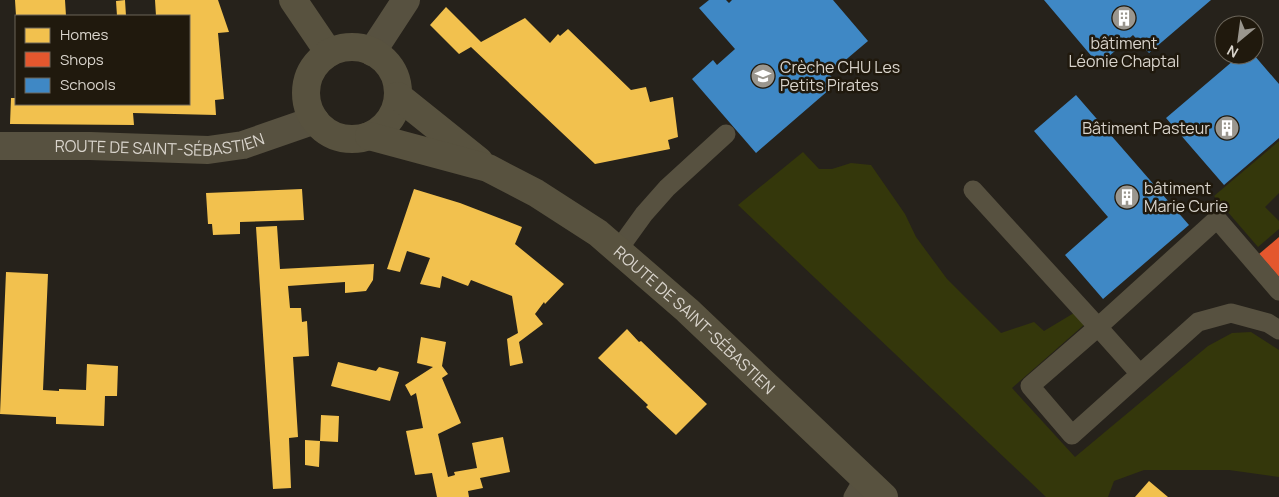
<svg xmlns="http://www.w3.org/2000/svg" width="1279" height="497" viewBox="0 0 1279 497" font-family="Manrope,sans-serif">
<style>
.green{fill:#34370b}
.homes{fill:#f2c14e}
.shops{fill:#e4572e}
.schools{fill:#3f88c5}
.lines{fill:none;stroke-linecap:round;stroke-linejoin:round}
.lane{stroke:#575140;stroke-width:19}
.street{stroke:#575140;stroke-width:28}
.secondary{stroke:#58523f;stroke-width:28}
.labels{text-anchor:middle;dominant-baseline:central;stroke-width:5;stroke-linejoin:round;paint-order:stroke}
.poi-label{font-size:16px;fill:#d9d4cc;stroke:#20190d;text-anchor:start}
.street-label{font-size:16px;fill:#d9d4cc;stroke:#20190d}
</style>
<rect width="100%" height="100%" fill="#26221b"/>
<path class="green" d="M1279,141V193L1265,207L1279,221V229L1258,247L1214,196Z
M803,152L819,169H832L851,163L871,165L905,214L916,237L947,279L1001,333L1034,322L1044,331L1074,313L1085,324L1012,388L1075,457L1208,346L1232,333L1251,332L1279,350V477L1229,470H1144L1114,481L1108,497H1046L738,205Z"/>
<path class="homes" d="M15,0H65L66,16H16Z
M125,0L126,16H117L116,1Z
M155,0H218L229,32L218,33L224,99L215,100L216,115L133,113L134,125L10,124L11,98H16V104H189V16H156Z
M446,7L481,42L525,18L550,43L558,34L560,36L568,29L631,90L646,87L650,102L673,97L678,137L668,140L670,149L595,164L471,47L459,54L430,25Z
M302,189L304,220L240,222V234L213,235L212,224H208L206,193Z
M414,189L460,203L522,227L515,244L564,284L545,304L544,302L535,314L543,324L519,342L523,363L510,366L507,339L518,333L512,296L471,280L468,286L442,276L440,288L420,284L430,258L407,251L400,272L387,269Z
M277,226L280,269L374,264L373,280L366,291L345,293V282L288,286L290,308H301L302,322L307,321L309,356L293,357L298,437L289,438L291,488L273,489L256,227Z
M6,272L48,274L43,390L59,391V389L86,390L87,364L118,366L117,396H105L104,426L56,424V417L0,414Z
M627,329L639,342L641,341L707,404L676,435L646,407L648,405L598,358Z
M421,337L446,342L442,366L448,374L442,378L461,423L438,434L448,477L455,475L454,472L477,468L472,443L503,437L510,472L480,478L483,488L468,491L469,497H437L432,473L415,475L406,431L423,428L416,393L411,396L405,385L433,367L417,363Z
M338,362L376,371L379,367L399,372L390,401L331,386Z
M321,415L339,416L338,442L320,441Z
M305,440L320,441L319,467L305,465Z
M1149,481L1168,497H1135Z"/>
<path class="shops" d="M1279,237V277L1259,254Z"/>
<path class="schools" d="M709,0H726L729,3L732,0H833L868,41L829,74L837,83L756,153L692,79L713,60L717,65L735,49L699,8Z
M1044,0H1211L1149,53L1133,35L1099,65Z
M1240,55H1254L1279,84V138L1224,185L1166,118Z
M1076,95L1189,225L1103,299L1065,255L1108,217L1034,131Z"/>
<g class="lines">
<path class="lane" d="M973,190L1098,327L1030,386L1072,435L1140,374
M618,250L644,214L667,188L726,134
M1279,291L1217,219L1098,327L1140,374L1198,322L1231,313L1268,323L1279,330
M853,497L864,478"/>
<g class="street">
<path d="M372,52L406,0"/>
<path id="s1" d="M0,146H90L208,150L243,145L315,120"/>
</g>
<g class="secondary">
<path d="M293,0L329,53"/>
<circle cx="352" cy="93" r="46"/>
<path d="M398,96L479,161"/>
<path id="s2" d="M369,136L488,168L536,193L598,233L687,310L884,497"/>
</g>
</g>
<defs>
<symbol id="building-disc" viewBox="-11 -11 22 22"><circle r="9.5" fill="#9a968e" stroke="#20190d"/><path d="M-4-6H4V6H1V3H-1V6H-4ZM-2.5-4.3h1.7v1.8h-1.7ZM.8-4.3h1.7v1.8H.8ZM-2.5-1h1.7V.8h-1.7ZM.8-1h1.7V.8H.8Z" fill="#fff"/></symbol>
<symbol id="school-disc" viewBox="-11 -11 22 22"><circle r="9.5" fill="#9a968e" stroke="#20190d"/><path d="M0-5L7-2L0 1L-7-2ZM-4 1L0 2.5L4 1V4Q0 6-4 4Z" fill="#fff"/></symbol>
</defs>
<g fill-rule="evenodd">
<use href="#building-disc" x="1110" y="4" width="28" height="28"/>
<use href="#school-disc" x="749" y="62" width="28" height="28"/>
<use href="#building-disc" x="1213" y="114" width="28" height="28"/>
<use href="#building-disc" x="1113" y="183" width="28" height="28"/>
</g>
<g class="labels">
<g class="poi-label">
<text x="1124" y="43" text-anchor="middle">bâtiment<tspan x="1124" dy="18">Léonie Chaptal</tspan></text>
<text x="780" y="67">Crèche CHU Les<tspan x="780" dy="18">Petits Pirates</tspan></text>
<text x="1210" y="128" text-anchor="end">Bâtiment Pasteur</text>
<text x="1144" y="188">bâtiment<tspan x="1144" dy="18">Marie Curie</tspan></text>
</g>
<g class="street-label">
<text stroke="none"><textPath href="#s1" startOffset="160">ROUTE DE SAINT-SÉBASTIEN</textPath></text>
<text stroke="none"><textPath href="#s2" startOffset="381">ROUTE DE SAINT-SÉBASTIEN</textPath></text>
</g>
</g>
<rect x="15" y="15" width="175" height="90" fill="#20190d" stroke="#6a6459"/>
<rect x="25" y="28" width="25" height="15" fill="#f2c14e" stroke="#6a6459"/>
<text x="60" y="40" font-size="15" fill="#d9d4cc">Homes</text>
<rect x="25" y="52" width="25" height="15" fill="#e4572e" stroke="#6a6459"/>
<text x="60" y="65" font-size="15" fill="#d9d4cc">Shops</text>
<rect x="25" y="78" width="25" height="15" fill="#3f88c5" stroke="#6a6459"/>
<text x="60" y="90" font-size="15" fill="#d9d4cc">Schools</text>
<g transform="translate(1239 40) rotate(209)"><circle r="24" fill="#20190d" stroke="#6a6459"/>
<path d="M0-4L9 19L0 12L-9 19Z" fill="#9a968e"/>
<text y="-8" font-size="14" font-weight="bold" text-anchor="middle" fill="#d9d4cc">N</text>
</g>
</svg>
